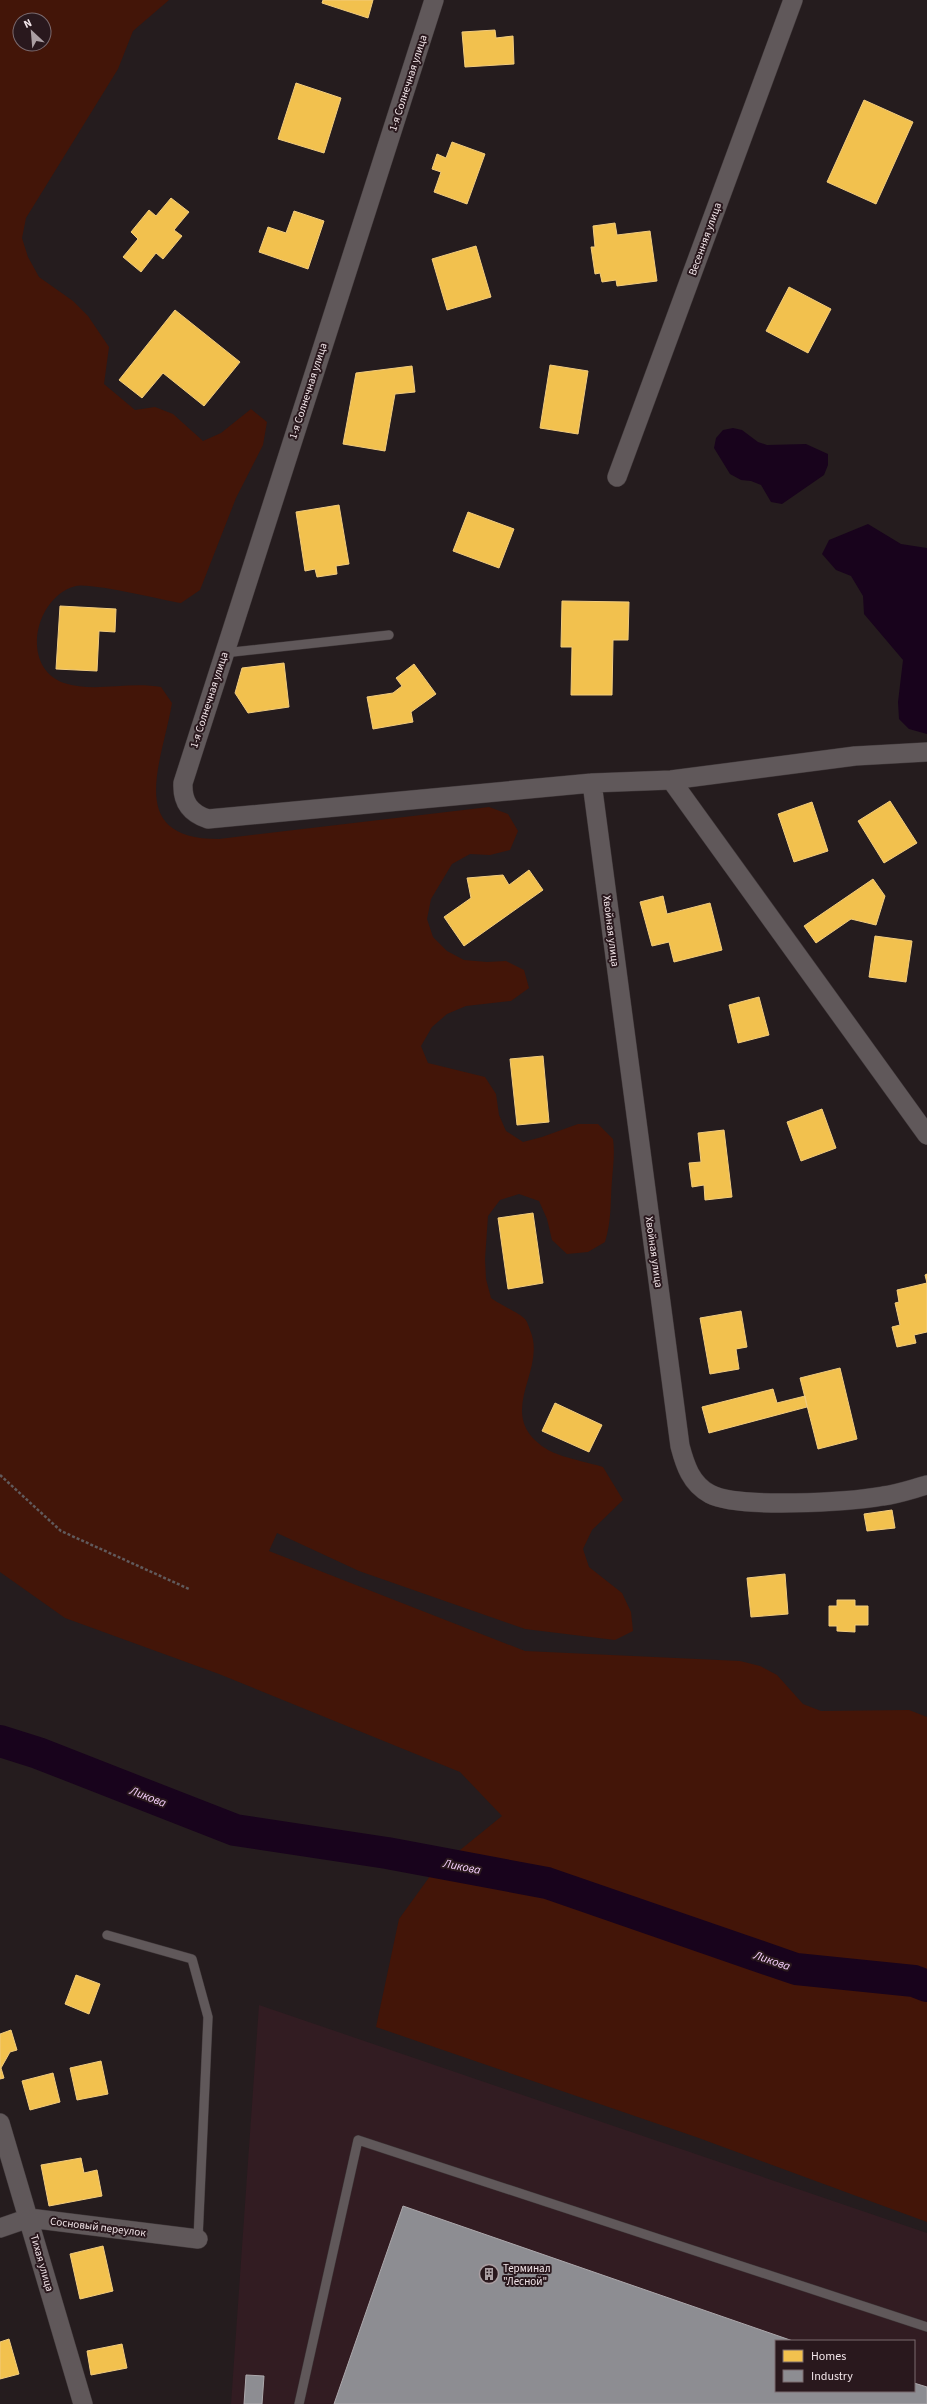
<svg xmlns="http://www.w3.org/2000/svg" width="927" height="2404" viewBox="0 0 927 2404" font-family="'Source Sans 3',sans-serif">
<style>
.built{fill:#321c22;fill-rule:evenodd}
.green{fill:#431508;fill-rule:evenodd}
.water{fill:#18031c}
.homes{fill:#f2c14e;stroke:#f2cc7d}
.industry{fill:#8d8d92;stroke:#aca8ac}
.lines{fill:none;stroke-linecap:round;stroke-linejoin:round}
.river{stroke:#18031c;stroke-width:32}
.lane-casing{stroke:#3f3739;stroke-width:10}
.street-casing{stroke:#3f3739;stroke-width:20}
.path{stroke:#615a5c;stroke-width:2.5;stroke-dasharray:3 2;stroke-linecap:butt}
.lane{stroke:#60585a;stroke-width:9}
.street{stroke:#60585a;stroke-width:19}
.labels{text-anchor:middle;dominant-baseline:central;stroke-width:4;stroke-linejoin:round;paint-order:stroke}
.street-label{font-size:11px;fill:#f3e6ea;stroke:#29181d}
.poi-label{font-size:11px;fill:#f3e6ea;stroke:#29181d;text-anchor:start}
.water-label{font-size:12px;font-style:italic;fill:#f6cffc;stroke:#29181d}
</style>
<rect width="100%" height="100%" fill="#251c1e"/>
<path class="built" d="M259,2005L927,2233V2404H231ZM776,2341H914V2391H776Z"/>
<path class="green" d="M0,0H169L133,31L118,69L26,218L22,238L28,257L39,277L73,301L88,316L109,347L104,384L135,410L155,407L173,414L203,441L221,433L251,409L267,422L263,445L236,498L200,590L181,603C163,600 89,582 76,586C35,596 19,667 64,683C95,693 128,681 161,687L172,703C162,763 124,839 219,839L489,807L508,814L518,831L510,850L490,855L470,854L452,864L431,899L427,919L433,937L447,951L464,960L487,962L506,961L524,970L529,988L511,1001L466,1006L447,1014L432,1027L421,1046L428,1063L485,1077L496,1094L499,1115L506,1131L523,1142L542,1137L578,1124H598L613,1139C615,1154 613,1166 612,1180C610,1203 612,1219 605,1242L588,1252L567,1254L552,1240L547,1219L539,1201L519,1194L500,1200L488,1216L485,1259L486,1279L491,1298C499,1304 519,1313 525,1319C527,1321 529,1327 530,1330C548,1371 493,1413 545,1448C558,1457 587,1462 603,1467L623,1500L592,1530L583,1549L589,1567L622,1593L631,1612L633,1631L615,1640L525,1629L359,1571L277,1533L269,1551L525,1651L740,1661L760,1666L777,1675L803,1704L821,1711L909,1710L927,1717V2222L696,2137L376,2027L399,1919L433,1872L502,1816L460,1772L219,1674L65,1618L0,1572ZM20,20H44V44H20Z"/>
<path class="water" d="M733,428L742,430L758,442L767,445L806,444L828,454V465L824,475L782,504L771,502L761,485L751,481L741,480L730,474L714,448L716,438L723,430Z
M868,524L901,544L927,548V734L909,729L899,719L898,702L903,660L864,614L863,596L851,576L836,570L822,554L829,540Z"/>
<path class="homes" d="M323,0H373L368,18L322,3Z
M495,30L496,38L513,36L514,64L465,67L462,32Z
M296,83L341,98L324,153L278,139Z
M864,100L913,122L876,204L827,182Z
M452,142L485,154L467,204L434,192L441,172L432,169L437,154L446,158Z
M171,198L189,212L174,230L182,236L163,259L156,253L141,272L123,257L138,239L131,232L149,210L156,216Z
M294,211L324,221L308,269L259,252L268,227L286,233Z
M615,223L617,235L650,231L657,281L617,286L616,280L602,282L600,273L595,274L591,247H595L593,226Z
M476,246L491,297L447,310L432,259Z
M789,287L831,309L808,353L766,331Z
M175,310L240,362L204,406L163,373L142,398L119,380Z
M550,365L588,371L578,434L540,428Z
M412,366L415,392L395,394L385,451L343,444L356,373Z
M339,505L349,564L336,566L337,574L317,577L315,569L305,571L296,512Z
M468,512L514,529L499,568L453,551Z
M562,601L629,602L628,640H613L612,695H571L572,647H561Z
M60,606L116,609L115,632L99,631L97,671L56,669Z
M284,663L289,707L248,713L235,693L242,668Z
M414,664L436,694L411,712L413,722L373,729L367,697L393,693L402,686L396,678Z
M890,801L917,843L884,863L858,821Z
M812,802L828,851L794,862L778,814Z
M529,870L543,890L464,946L444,917L471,898L467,878L503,875L509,885Z
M873,879L885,896L876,925L851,919L816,943L804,926Z
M663,896L667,914L710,903L722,950L674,962L669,942L652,946L640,902Z
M875,936L912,941L906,982L869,977Z
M759,997L769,1035L738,1043L729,1005Z
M543,1056L549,1122L517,1125L510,1059Z
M822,1109L836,1148L801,1161L787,1122Z
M724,1130L732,1197L705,1200L704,1185L692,1187L689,1163L701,1162L698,1133Z
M533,1213L543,1283L508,1289L498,1218Z
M927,1274V1332L914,1335L916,1343L897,1347L892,1327L900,1325L895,1303L899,1302L897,1290L927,1283L925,1275Z
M741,1311L747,1347L736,1349L739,1369L710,1374L700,1318Z
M840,1368L857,1439L818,1449L800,1378Z
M773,1389L777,1403L805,1396L807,1407L709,1433L702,1407Z
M555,1403L602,1425L589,1452L542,1431Z
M892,1510L895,1528L867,1531L864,1514Z
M785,1574L788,1614L751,1617L747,1578Z
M837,1600H855V1606H868V1625H855V1632L837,1631V1626H829V1606H837Z
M76,1975L100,1984L89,2014L65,2004Z
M11,2030L17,2050L10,2052L1,2068L4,2078L0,2079V2034Z
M101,2061L108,2094L77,2100L70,2068Z
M53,2073L60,2102L30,2110L22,2081Z
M81,2158L84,2173L97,2170L102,2196L49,2206L41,2165Z
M103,2246L113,2291L80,2299L70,2254Z
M9,2339L19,2374L0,2379V2342Z
M122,2344L127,2368L91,2375L87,2351Z"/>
<path class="industry" d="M403,2206L793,2341H776V2391H914V2383L927,2387V2404H334Z
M246,2375L264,2376L262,2404H244Z"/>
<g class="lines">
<path class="river" d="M0,1741L38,1753L235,1830L387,1853L547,1883L796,1969L914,1981L927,1986"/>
<defs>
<path id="lane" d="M224,653L389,635
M107,1935L192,1959L208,2017L198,2239
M299,2404L358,2140L927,2327"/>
<path id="street" d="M434,0L183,783C182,802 190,813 208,819L592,783L671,780L855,756L927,752
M617,477L793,0
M671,780L927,1135
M592,783L680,1446C685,1465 691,1484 710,1494C738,1509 849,1502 883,1496C898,1494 912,1489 927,1485
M0,2123L83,2404
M0,2228L29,2218L198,2239"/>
</defs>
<use href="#lane" class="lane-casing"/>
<use href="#street" class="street-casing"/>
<path class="path" d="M0,1475L61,1531L189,1589"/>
<use href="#lane" class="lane"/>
<use href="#street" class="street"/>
</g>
<defs>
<symbol id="building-ring" viewBox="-11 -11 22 22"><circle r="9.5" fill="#29181d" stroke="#ab9fa3" stroke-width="1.5"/><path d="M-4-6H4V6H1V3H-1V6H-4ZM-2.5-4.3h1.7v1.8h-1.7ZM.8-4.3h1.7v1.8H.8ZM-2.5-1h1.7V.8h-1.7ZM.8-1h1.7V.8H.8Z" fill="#ab9fa3"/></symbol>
</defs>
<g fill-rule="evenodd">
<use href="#building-ring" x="478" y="2263" width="22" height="22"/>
</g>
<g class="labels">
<g class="street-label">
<text transform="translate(408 83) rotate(-72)">1-я Солнечная улица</text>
<text transform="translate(705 239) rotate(-70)">Весенняя улица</text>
<text transform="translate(308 391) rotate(-72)">1-я Солнечная улица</text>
<text transform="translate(209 700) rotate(-72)">1-я Солнечная улица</text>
<text transform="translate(611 931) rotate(83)">Хвойная улица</text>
<text transform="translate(654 1252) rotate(82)">Хвойная улица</text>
<text transform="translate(98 2227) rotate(7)">Сосновый переулок</text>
<text transform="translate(42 2263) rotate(74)">Тихая улица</text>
</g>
<g class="poi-label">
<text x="503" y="2268">Терминал<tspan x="503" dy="13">"Лесной"</tspan></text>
</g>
<g class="water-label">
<text transform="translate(148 1797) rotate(21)">Ликова</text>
<text transform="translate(462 1867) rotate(11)">Ликова</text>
<text transform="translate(772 1961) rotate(19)">Ликова</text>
</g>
</g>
<rect x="775" y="2340" width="140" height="52" fill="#29181d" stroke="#7a6a6f"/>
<rect x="783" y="2350" width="20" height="12" fill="#f2c14e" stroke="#7a6a6f"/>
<text x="811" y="2360" font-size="12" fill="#f3e6ea">Homes</text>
<rect x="783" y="2370" width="20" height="12" fill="#8d8d92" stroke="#7a6a6f"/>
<text x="811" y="2380" font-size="12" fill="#f3e6ea">Industry</text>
<g transform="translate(32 32) rotate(334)"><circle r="19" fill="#29181d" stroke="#7a6a6f"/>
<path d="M0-3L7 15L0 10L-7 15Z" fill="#ab9fa3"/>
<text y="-6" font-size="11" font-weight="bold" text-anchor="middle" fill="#f3e6ea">N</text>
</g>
</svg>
